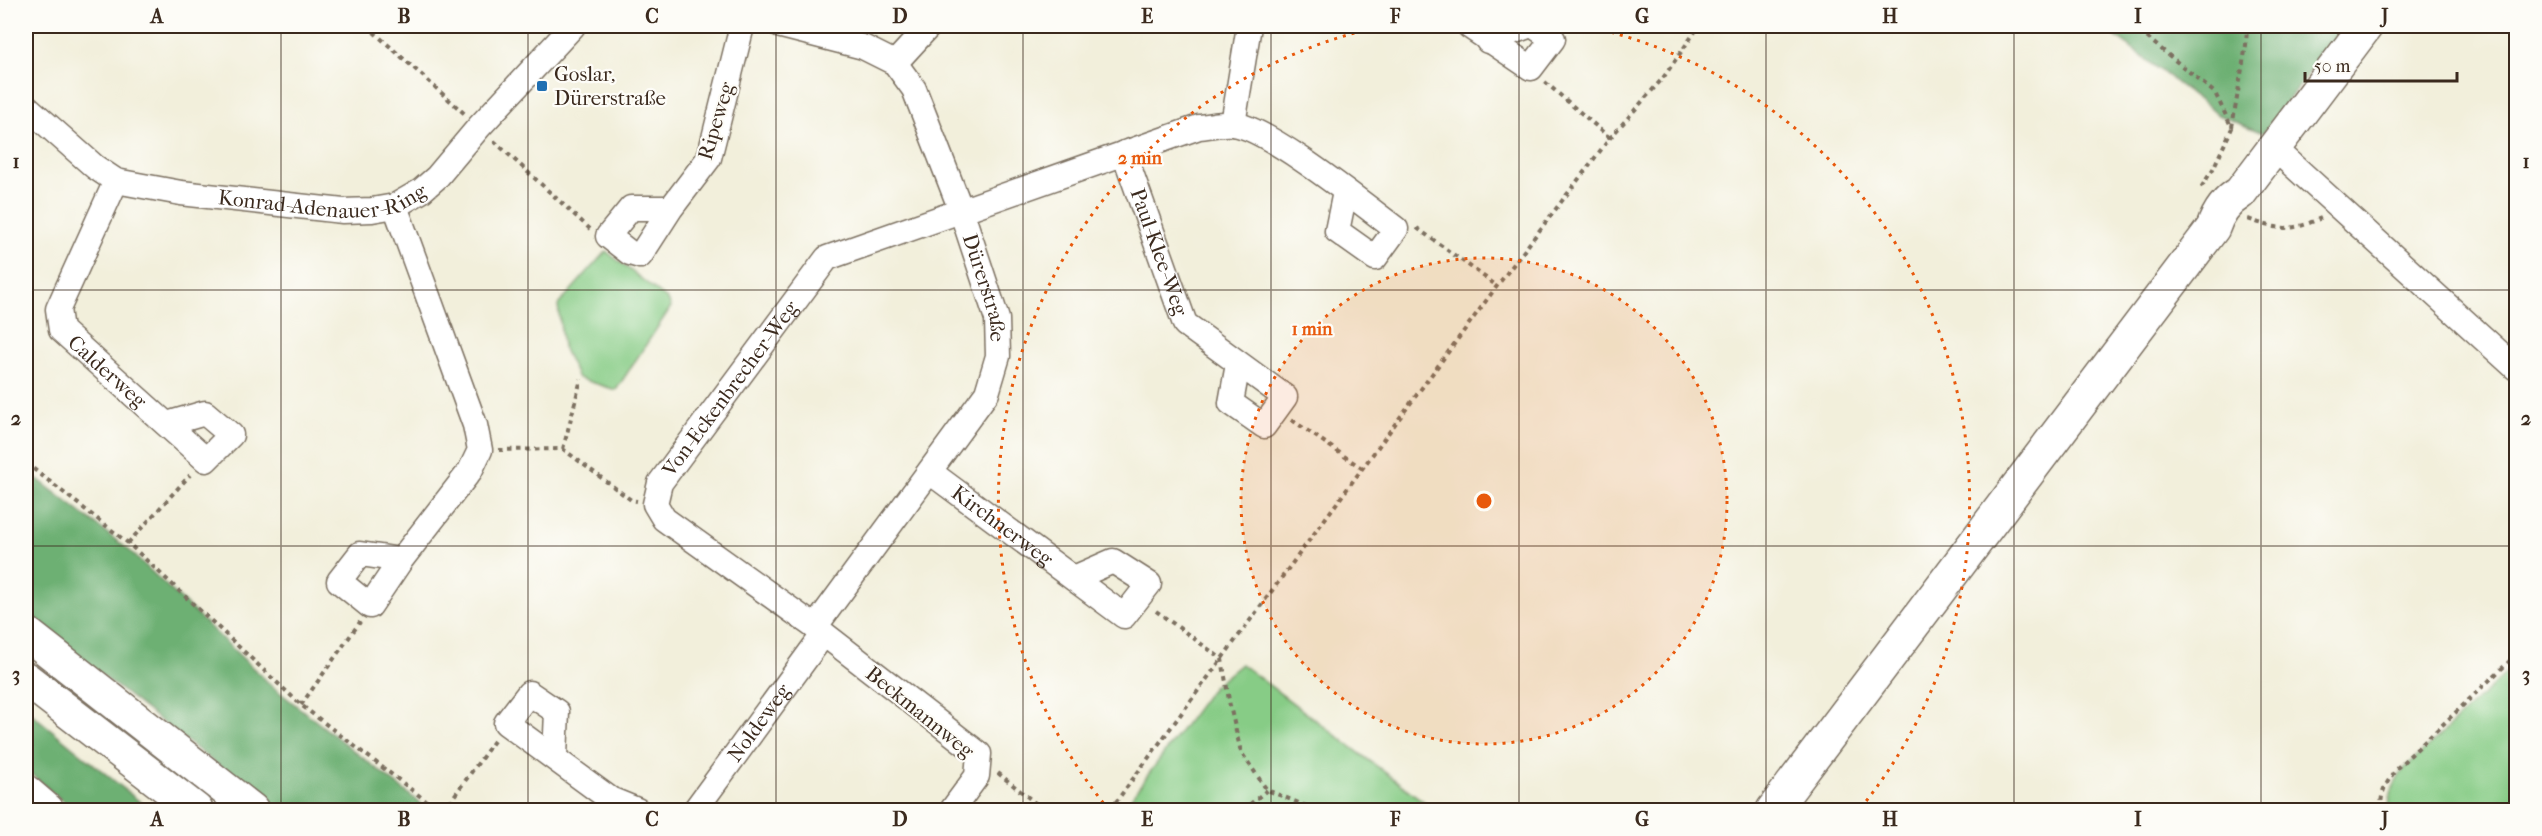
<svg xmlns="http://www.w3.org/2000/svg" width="2542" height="836" viewBox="0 0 2542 836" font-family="'IM FELL French Canon',serif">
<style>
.green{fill:#87cc86;stroke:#617b52;stroke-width:1.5}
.forest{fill:#6db073;stroke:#546d48;stroke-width:1.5}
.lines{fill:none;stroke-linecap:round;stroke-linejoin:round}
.street-casing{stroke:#7b6f60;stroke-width:27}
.secondary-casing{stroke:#7b6f60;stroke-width:36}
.highway-casing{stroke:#7b6f60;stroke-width:36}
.path{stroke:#7b6f60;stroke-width:4;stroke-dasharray:4.5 4.5;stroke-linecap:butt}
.street{stroke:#fff;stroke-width:24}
.secondary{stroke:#fff;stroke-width:33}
.highway{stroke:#fff;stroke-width:33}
.grid{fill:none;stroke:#3b2a1e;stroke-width:1.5;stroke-opacity:0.55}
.ring{fill:none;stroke:#e8590c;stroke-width:3;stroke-dasharray:3 6}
.poi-dot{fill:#1f6fb2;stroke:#fdfcf7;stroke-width:2}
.labels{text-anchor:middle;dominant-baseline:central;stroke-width:4.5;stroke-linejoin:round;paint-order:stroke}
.poi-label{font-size:21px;fill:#3b2a1e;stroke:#fdfcf7;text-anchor:start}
.street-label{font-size:21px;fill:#3b2a1e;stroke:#fdfcf7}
.centre{fill:#e8590c;stroke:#fdfcf7;stroke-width:3}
.ring-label{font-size:18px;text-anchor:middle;font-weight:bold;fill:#e8590c;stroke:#fdfcf7;stroke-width:4.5;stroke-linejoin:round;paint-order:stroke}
.neatline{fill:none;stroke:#3b2a1e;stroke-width:2}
.grid-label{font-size:20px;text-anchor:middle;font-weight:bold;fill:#3b2a1e}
</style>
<rect width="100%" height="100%" fill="#fdfcf7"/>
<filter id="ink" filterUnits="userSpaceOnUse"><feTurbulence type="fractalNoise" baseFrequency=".0167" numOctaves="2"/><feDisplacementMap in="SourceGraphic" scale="12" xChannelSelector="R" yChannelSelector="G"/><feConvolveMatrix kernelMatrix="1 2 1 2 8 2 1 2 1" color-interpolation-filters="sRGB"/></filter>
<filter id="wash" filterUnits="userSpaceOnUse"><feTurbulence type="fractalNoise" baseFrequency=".008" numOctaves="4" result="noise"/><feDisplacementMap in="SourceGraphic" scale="24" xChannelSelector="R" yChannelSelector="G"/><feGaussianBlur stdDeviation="1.35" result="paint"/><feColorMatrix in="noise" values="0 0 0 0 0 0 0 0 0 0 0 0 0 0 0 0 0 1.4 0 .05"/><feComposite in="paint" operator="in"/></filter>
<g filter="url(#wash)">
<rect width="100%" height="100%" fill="#f2efdb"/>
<path class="green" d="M606,251L668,300L671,307L616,390L578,378L563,347L558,305Z
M1241,664L1435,810H1122L1213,687Z
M2516,664V810H2390C2387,795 2395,783 2403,770Z"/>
<path class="forest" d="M2102,26H2345L2263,133L2219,115Z
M26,470L130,551L273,687L429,810H275L26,616Z
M26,709L150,810H73L26,770Z"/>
</g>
<g filter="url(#ink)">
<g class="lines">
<defs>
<g id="street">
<path id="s1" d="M781,26L863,47L895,63L914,89L961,210L997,319L998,356L987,393L815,627"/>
<path d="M1469,26L1531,68L1553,39L1534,26"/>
<path d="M1488,41L1528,26"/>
<path d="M895,63L929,26"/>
<path id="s2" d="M26,106L95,167L116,181L181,193L343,211L372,210L395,206L421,191L437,177L479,127L573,26"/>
<path d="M1233,124L1249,26"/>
<path d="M2274,148L2516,368"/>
<path id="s3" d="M1124,153L1185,324L1285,397L1264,426L1231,403L1238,364"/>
<path id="s4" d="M116,181L58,309L61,330L206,460L231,435L205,413L167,424"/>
<path d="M395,206L475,425L480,450L470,471L401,560L370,606L339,581L360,554L401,560"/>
<path d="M671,208H631L608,236L630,253L640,256L671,208L709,158L742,26"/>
<path id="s5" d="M930,472L1124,616L1149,584L1113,561L1074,578"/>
<path d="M555,756L557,712L529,693L506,723L610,799L637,810"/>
<path id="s6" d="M695,810L823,635"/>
<path id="s7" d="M952,810L977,776L979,754L815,627L664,519L655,504L660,483L827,258L1199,127C1210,126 1221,123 1232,124C1266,126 1364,205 1396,229L1375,258L1337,231L1345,192"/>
</g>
<path id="secondary" d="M26,792L47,810
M1773,810L2213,228C2218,213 2226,201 2240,193L2366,26"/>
<path id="highway" d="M26,633L252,810
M26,679L196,810"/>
</defs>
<use href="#street" class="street-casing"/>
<use href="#secondary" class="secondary-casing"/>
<use href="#highway" class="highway-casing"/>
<path class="path" d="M367,26L465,114
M2133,26L2215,93L2232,128L2213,169L2202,186L2205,189
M2136,26L2163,31L2182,26
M1545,82L1610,138
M2232,127L2246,45L2247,26
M494,141L590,229
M2248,219C2278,230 2291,232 2321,218
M1417,228L1497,286
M1292,420L1363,469
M563,449L581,379
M499,450L563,449L631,500L637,501
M26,463L128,543L301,705L438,810
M128,543L190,475
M1156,611L1222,659L1230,706L1241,752L1267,790L1316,810
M301,705L360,622
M998,773L1044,810
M444,810L494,741
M1110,810L1497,286L1610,138L1663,78L1699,26
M1243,810L1267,790
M2382,810C2379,793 2387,782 2397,768L2516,655"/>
<use href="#street" class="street"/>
<use href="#secondary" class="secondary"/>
<use href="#highway" class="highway"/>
</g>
</g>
<path class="grid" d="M281,26V810M528,26V810M776,26V810M1023,26V810M1271,26V810M1519,26V810M1766,26V810M2014,26V810M2261,26V810M26,290H2516M26,546H2516"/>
<circle cx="1484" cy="501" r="243" fill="#e8590c" fill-opacity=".12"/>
<g class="ring">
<circle cx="1484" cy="501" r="243"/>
<path d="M1109 810A486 486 0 0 1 1383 26M1585 26A486 486 0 0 1 1859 810"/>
</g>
<rect class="poi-dot" x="536" y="80" width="12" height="12" rx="3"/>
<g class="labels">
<g class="poi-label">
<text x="554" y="74">Goslar,<tspan x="554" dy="24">Dürerstraße</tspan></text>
</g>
<g class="street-label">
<text transform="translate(716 121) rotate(-73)">Ripeweg</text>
<text stroke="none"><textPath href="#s2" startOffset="327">Konrad-Adenauer-Ring</textPath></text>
<text stroke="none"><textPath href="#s3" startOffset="105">Paul-Klee-Weg</textPath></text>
<text stroke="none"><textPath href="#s1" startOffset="364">Dürerstraße</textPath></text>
<text stroke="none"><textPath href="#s4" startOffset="224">Calderweg</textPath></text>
<text stroke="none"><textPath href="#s7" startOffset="614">Von-Eckenbrecher-Weg</textPath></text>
<text stroke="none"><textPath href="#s5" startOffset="90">Kirchnerweg</textPath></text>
<text transform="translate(920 712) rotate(39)">Beckmannweg</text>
<text stroke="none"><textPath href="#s6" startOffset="108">Noldeweg</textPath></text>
</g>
</g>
<circle cx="1484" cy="501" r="9" class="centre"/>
<g class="ring-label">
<text x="1140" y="164">2 min</text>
<text x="1312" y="335">1 min</text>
</g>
<rect width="2542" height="836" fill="none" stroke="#fdfcf7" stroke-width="66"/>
<path d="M2305 72v9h152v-9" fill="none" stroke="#3b2a1e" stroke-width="3"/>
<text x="2314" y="72" font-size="18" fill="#3b2a1e" stroke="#fdfcf7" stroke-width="4.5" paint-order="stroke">50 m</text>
<rect x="33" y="33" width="2476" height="770" class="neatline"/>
<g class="grid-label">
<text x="157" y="23">A</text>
<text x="404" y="23">B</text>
<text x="652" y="23">C</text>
<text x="900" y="23">D</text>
<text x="1147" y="23">E</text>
<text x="1395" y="23">F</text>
<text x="1642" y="23">G</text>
<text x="1890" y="23">H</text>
<text x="2138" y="23">I</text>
<text x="2385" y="23">J</text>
<text x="16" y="168">1</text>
<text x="2526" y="168">1</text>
<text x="16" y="425">2</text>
<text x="2526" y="425">2</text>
<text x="16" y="681">3</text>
<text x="2526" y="681">3</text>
<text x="157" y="826">A</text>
<text x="404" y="826">B</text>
<text x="652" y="826">C</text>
<text x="900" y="826">D</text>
<text x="1147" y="826">E</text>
<text x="1395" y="826">F</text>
<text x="1642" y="826">G</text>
<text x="1890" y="826">H</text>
<text x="2138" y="826">I</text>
<text x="2385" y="826">J</text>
</g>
</svg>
